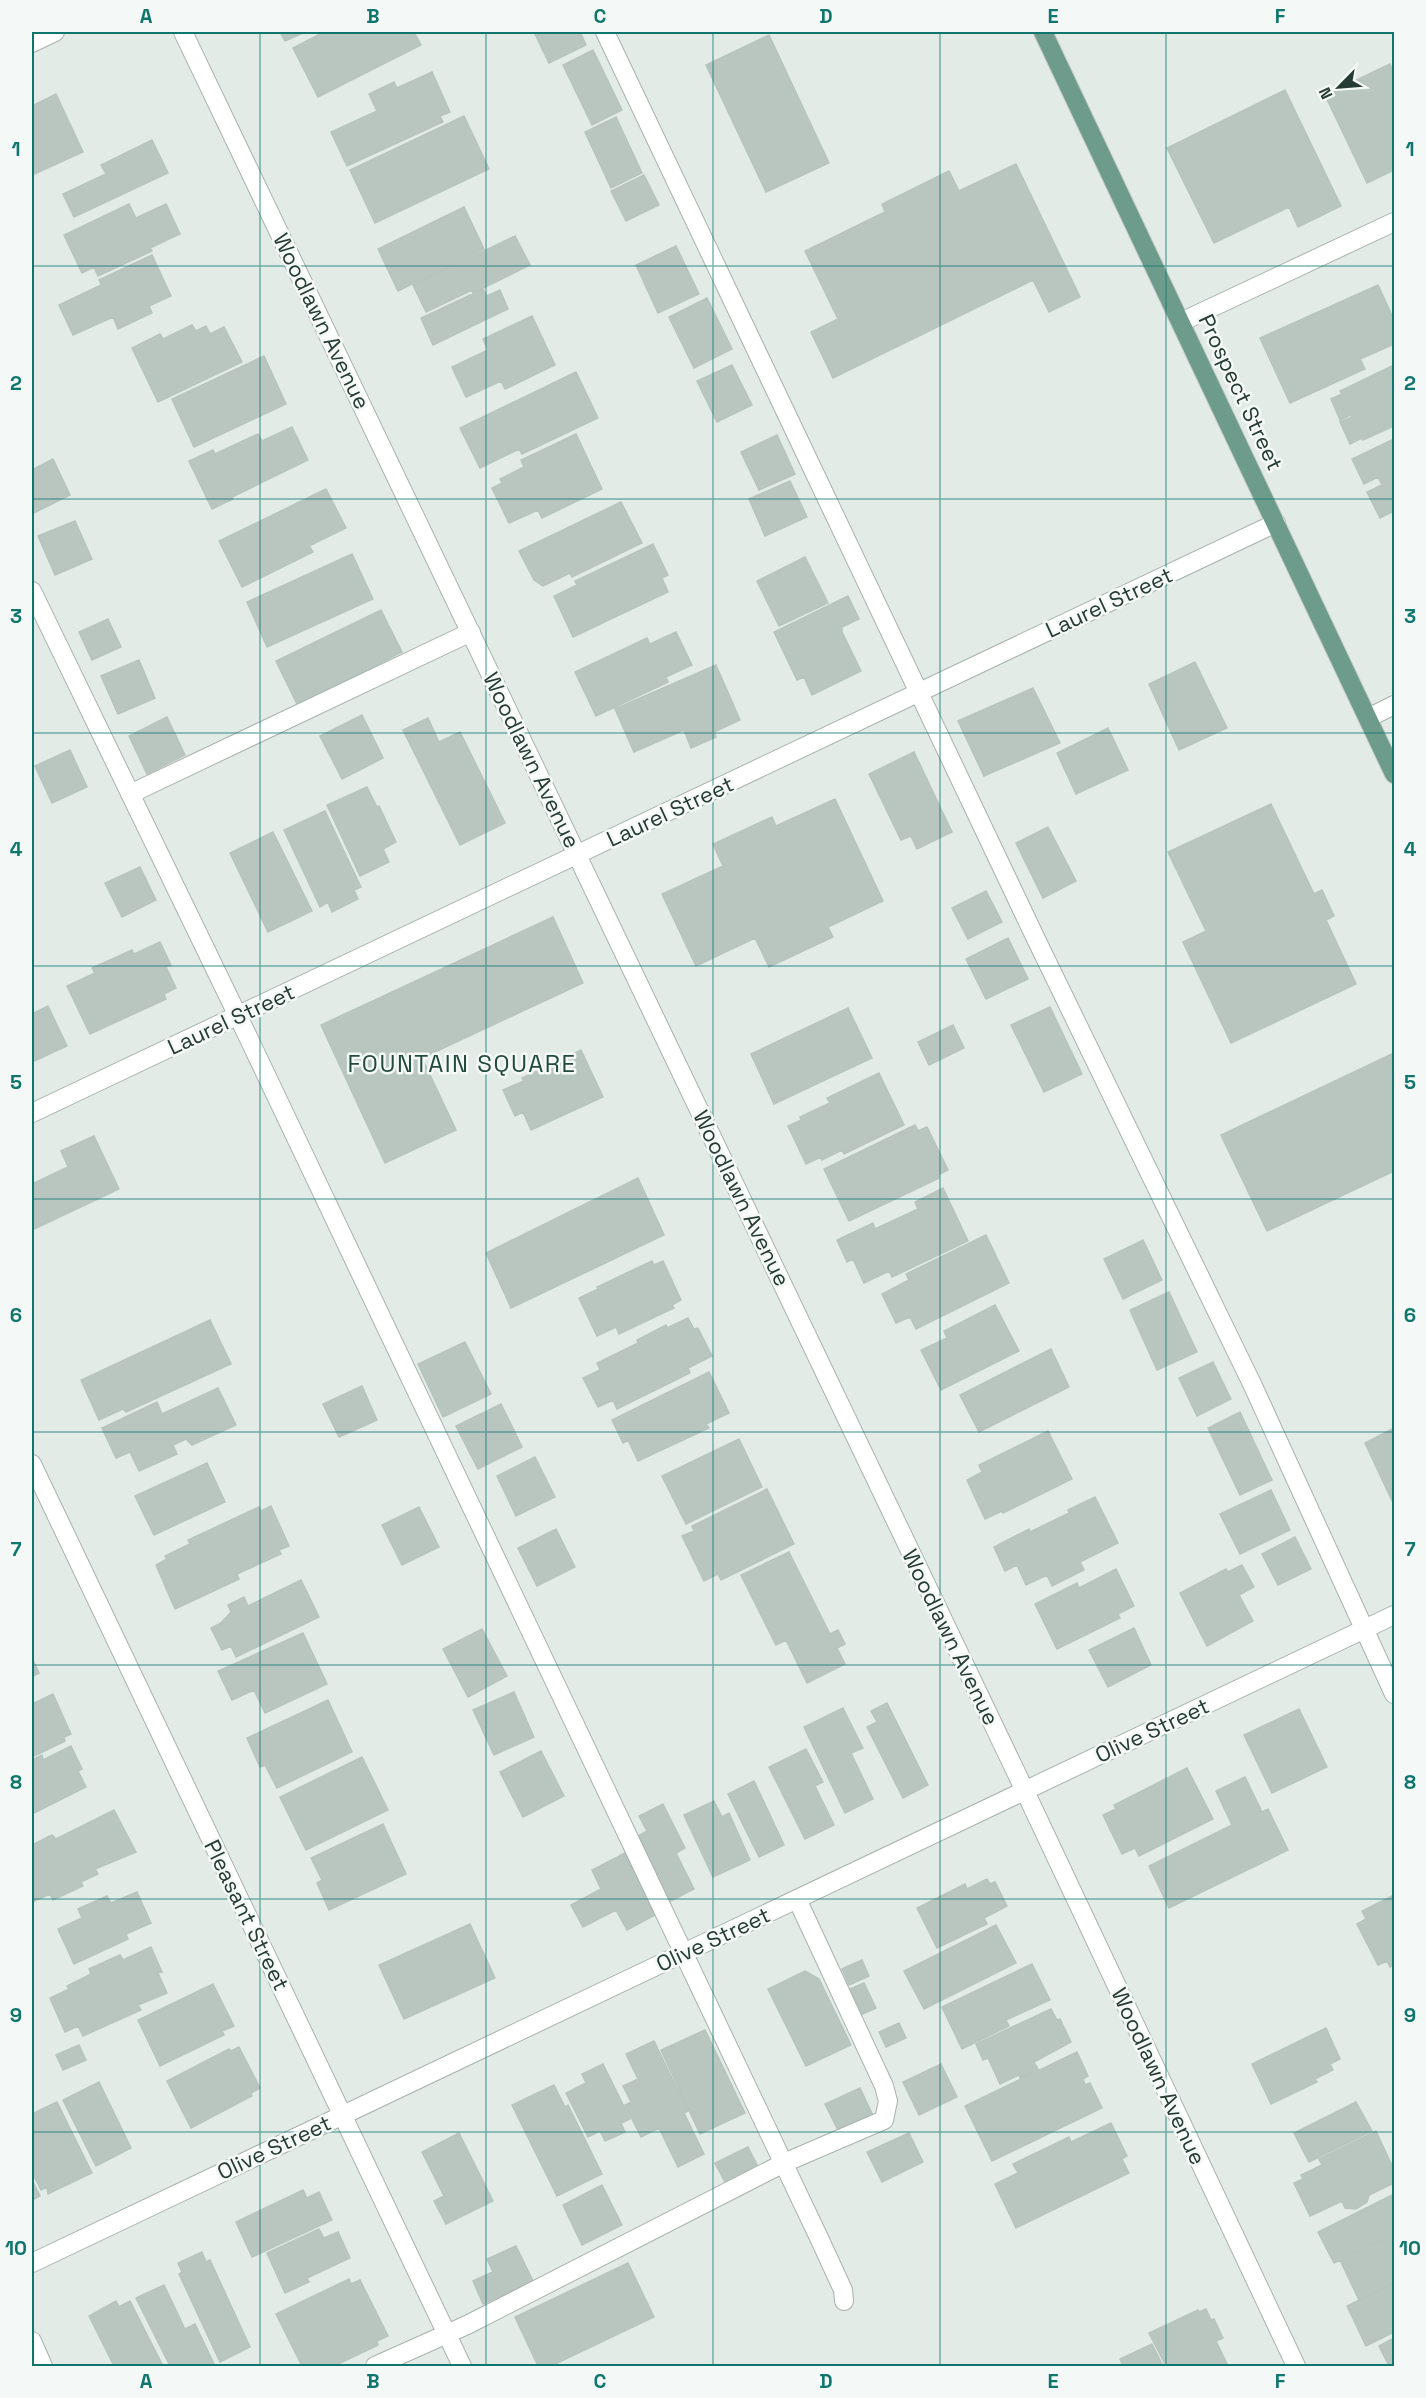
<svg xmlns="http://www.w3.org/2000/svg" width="1426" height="2398" viewBox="0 0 1426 2398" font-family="'Space Grotesk',sans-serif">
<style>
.building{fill:#b9c6c0;stroke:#b7c4be;stroke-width:1.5}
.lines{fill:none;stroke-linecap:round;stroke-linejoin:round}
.minor-casing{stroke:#a6b3ad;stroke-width:20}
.major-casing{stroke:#c2c8c6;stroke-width:20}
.minor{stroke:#fff;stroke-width:18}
.major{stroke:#6d9b8c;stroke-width:18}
.grid{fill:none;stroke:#0f766e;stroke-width:1.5;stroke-opacity:0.55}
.labels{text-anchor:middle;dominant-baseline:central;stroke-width:5;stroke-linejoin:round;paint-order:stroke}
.street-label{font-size:22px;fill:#253b33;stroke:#f4f8f6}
.neighbourhood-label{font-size:24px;letter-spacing:1.5px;fill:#234a3e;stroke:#f4f8f6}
.neatline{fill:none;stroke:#0f766e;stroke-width:2}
.grid-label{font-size:20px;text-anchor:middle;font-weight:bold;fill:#0f766e}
</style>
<rect width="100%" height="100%" fill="#e3ebe7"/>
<path class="building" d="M280,32H305L285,41Z
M324,32H414L421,45L318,97L293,48Z
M534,32H580L586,45L549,63Z
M769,35L829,163L766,192L706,65Z
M593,50L622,110L592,125L563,65Z
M1390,64L1394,72V170L1367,183L1325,95Z
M432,72L450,112L440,116L443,122L347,166L331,132L377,111L369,94L394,82L397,88Z
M1285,90L1341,206L1298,227L1289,207L1214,243L1167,148Z
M56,94L83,152L32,175V106Z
M464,116L489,169L375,223L350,170Z
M616,117L642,173L611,188L585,132Z
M152,140L168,173L74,217L63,194L106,174L101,165Z
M1016,164L1080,297L1049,312L1033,280L833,378L811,332L838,319L805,251L885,212L882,204L949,171L959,191Z
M644,175L659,205L626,221L611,191Z
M129,204L136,218L166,204L180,234L150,248L152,251L98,276L94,267L82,273L64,235Z
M464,207L484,249L398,291L378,249Z
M515,236L530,265L473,293L472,290L426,312L413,285Z
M676,246L699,294L658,313L636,265Z
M152,255L171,296L149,306L152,313L118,329L113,317L73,335L59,305L101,285L99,280Z
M1378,285L1394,320V335L1391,337L1394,344L1360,359L1365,369L1290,403L1260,338Z
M483,289L487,296L500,290L508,309L433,345L421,318Z
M707,298L732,349L694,368L669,317Z
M532,316L555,365L505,389L501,381L466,397L452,367L488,350L483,339Z
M192,325L196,331L206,326L210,334L224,327L242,362L158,402L132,348L160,334L163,339Z
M264,356L286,404L194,447L172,399Z
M732,365L752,405L717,422L697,381Z
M1394,365V426L1363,440L1362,438L1350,444L1340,422L1352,417L1351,415L1340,420L1331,399L1342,394L1340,391Z
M576,372L598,418L522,454L519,449L480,468L460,428Z
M292,427L308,460L232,497L233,499L212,509L189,461L213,450L215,454L258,434L262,441Z
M576,434L602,489L542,518L538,510L509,523L492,488L502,483L500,479L524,467L521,460Z
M777,435L795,474L759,490L741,452Z
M1394,439V511L1380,518L1367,492L1382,485L1378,477L1364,484L1352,459Z
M53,459L70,495L32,514V470Z
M790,481L807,517L765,536L749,499Z
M326,489L346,528L309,546L313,552L242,587L219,541Z
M621,502L642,543L572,577L570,573L543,586L534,580L519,551Z
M75,521L92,559L55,575L38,536Z
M653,544L668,575L662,578L668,592L573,637L554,596L577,585L575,581Z
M352,554L373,599L267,647L247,602Z
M805,557L828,603L779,626L757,581Z
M848,596L859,619L842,627V632L861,671L812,695L804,677L797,680L774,632Z
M381,610L402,652L369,669L371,672L299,708L276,661Z
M108,619L121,647L92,660L79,632Z
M676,632L692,665L666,677L668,682L596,716L575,672L647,638L650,644Z
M139,660L155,698L118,714L101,676Z
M1195,662L1227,728L1179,750L1149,684Z
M716,665L740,720L714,732L716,737L691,748L684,730L634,752L615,709Z
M1033,688L1060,743L984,776L958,721Z
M362,715L383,758L342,779L320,736Z
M167,717L185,755L147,774L129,736Z
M428,718L439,742L460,732L505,823L460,845L403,730Z
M1108,728L1128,770L1076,794L1057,753Z
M70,750L87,787L52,803L35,766Z
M914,752L952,832L917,849L911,836L901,840L869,774Z
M367,787L377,807L379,806L396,842L383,849L389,862L360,876L327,805Z
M835,799L883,901L828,927L833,937L769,967L755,938L696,966L662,894L723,866L713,844L772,817L776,826Z
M1271,804L1314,894L1322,890L1334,916L1326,920L1356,984L1231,1043L1183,942L1206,931L1168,852Z
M325,811L361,887L354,890L358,899L332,912L328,902L320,907L284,830Z
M1048,827L1076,881L1043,898L1016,843Z
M273,832L312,911L268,932L230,853Z
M140,867L156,900L122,917L105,883Z
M986,891L1002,922L968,939L952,908Z
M553,917L583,983L422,1058L456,1130L385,1163L321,1025Z
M1008,938L1028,979L986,999L966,959Z
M160,942L171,965L166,967L176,988L164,994L166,999L90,1034L67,986L95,973L92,968L132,950L134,954Z
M48,1006L67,1046L32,1062V1014Z
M1050,1007L1082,1074L1044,1092L1011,1025Z
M848,1008L872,1058L774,1104L751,1054Z
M953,1025L964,1048L929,1065L918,1042Z
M581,1050L603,1097L531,1130L523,1112L515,1116L503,1090L524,1081L522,1078Z
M1394,1053V1171L1267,1231L1221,1135Z
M879,1073L904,1125L844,1154L842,1150L822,1160L821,1157L806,1164L788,1126L801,1120L800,1117L830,1103L827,1098Z
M915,1125L918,1131L927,1127L948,1170L938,1175L939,1178L849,1221L824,1169Z
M94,1136L119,1189L32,1230V1184L68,1167L61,1151Z
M638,1178L664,1235L511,1308L486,1253Z
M943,1188L968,1241L892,1277L889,1271L864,1283L853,1259L847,1262L837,1240L873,1223L875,1229L918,1209L915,1202Z
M986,1235L1009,1283L916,1329L910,1317L896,1323L882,1294L909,1280L906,1274Z
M1143,1240L1162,1280L1123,1299L1104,1259Z
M652,1261L654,1265L663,1261L681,1300L672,1305L674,1308L619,1334L616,1327L597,1336L579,1298L598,1289L597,1287Z
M1169,1292L1197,1352L1157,1370L1130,1310Z
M995,1305L1019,1351L941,1390L921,1350L947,1338L944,1331Z
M688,1318L694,1329L698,1328L712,1356L688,1368L690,1373L617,1409L613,1400L598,1407L583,1378L600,1370L597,1363L638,1343L637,1340L666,1325L667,1328Z
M210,1320L231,1364L126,1412L123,1409L99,1420L81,1380Z
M465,1342L491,1394L443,1417L418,1364Z
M1051,1349L1069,1387L979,1432L960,1395Z
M1213,1362L1231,1399L1197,1416L1179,1378Z
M709,1372L729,1413L706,1424L709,1428L638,1461L628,1440L623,1443L612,1420Z
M362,1386L377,1420L339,1437L323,1404Z
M218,1388L236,1425L192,1445L186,1439L173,1445L177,1454L139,1471L130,1452L116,1458L102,1428L157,1402L162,1414Z
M501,1404L522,1447L478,1469L456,1426Z
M1240,1412L1272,1480L1240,1495L1208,1428Z
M1394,1428V1505L1365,1443Z
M1048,1431L1072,1479L1003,1513L1002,1511L985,1519L967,1480L982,1472L979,1465Z
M739,1439L762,1487L686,1524L662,1476Z
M535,1457L555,1497L516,1516L497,1476Z
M207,1463L225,1502L154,1535L135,1496Z
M767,1489L794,1544L721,1580L718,1574L704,1581L682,1536L694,1531L692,1526Z
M1271,1490L1290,1530L1240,1554L1220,1514Z
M1095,1497L1118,1543L1080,1562L1084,1570L1052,1586L1047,1575L1026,1585L1017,1565L1005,1571L994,1547L1029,1529L1030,1532L1069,1513L1068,1510Z
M271,1506L289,1546L279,1550L281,1554L237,1574L239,1579L175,1609L156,1565L167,1559L165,1556L190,1544L188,1540L259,1507L261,1511Z
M419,1507L439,1547L402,1565L382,1525Z
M556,1529L575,1567L537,1586L518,1548Z
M1295,1537L1311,1569L1278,1585L1262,1554Z
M789,1552L830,1634L838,1630L845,1644L837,1648L845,1664L807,1683L786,1640L776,1645L741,1575Z
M1242,1565L1254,1587L1239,1595L1253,1621L1207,1646L1180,1593L1226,1569L1228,1572Z
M1116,1569L1134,1606L1118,1614L1120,1618L1057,1649L1035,1604L1077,1583L1079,1588Z
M301,1580L319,1617L236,1657L231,1646L222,1650L211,1628L221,1623L231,1612L228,1605L244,1597L248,1606Z
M1134,1628L1151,1665L1108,1687L1089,1650Z
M482,1629L507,1676L468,1697L443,1649Z
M303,1633L327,1684L265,1713L254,1690L232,1700L218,1671Z
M32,1658L39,1673L32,1677Z
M514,1692L534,1737L494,1755L473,1710Z
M53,1694L71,1734L64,1737L65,1741L32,1757V1704Z
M328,1700L352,1752L277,1788L265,1765L260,1767L247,1738Z
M887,1703L928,1785L903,1798L867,1727L877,1722L871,1711Z
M843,1708L863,1748L851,1753L873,1799L845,1813L804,1727Z
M1299,1709L1327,1767L1272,1793L1244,1735Z
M71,1746L82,1769L78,1771L86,1787L32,1814V1760L42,1755L43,1760Z
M806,1749L823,1782L815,1786L834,1825L805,1839L769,1767Z
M541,1751L564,1796L523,1817L500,1772Z
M362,1757L388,1810L306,1850L280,1797Z
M1187,1768L1213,1819L1139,1856L1135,1848L1122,1854L1103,1815L1116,1809L1114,1805Z
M1245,1777L1262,1812L1268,1809L1288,1850L1169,1908L1149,1866L1232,1825L1216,1791Z
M754,1781L784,1845L759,1857L728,1794Z
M714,1801L722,1817L729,1813L750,1860L713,1877L684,1815Z
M663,1804L685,1848L676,1853L694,1889L667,1903L635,1838L647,1831L639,1816Z
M114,1810L136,1852L95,1869L98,1874L81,1882L83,1886L53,1900L50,1894L32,1902V1853L35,1851L32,1845L52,1835L56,1839Z
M383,1824L406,1874L329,1910L317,1883L322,1880L311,1858Z
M625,1853L657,1914L627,1930L616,1910L583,1927L571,1905L601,1889L592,1870Z
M987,1879L990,1884L995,1882L1007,1906L984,1918L987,1924L937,1948L917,1908L965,1884L967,1889Z
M137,1892L151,1923L126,1934L128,1939L74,1964L58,1929L82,1918L78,1909L107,1896L111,1903Z
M1394,1895V1964L1390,1967L1387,1961L1378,1965L1357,1924L1366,1919L1362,1911Z
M470,1924L495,1978L404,2019L379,1965Z
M996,1925L1016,1963L924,2009L904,1971Z
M151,1947L162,1972L158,1973L167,1993L138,2005L141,2010L83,2036L78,2026L65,2032L50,1998L69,1989L67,1986L91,1974L89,1969L120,1955L123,1960Z
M862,1960L869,1976L849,1985L842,1969Z
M1032,1964L1050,2000L1006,2020L1009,2026L962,2049L942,2007Z
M805,1971L819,1979L851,2045L806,2066L768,1989Z
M864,1983L876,2008L860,2015L848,1990Z
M213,1984L234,2026L222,2031L224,2035L160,2066L138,2020Z
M1051,2009L1057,2020L1060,2019L1071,2042L1034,2062L1038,2069L1020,2078L1019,2075L1000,2084L988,2058L983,2060L976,2044Z
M899,2023L906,2038L886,2047L879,2032Z
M1326,2028L1340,2059L1330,2064L1333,2070L1315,2079L1317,2082L1271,2104L1252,2064Z
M705,2030L745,2113L700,2134L661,2050Z
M654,2041L688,2111L684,2113L704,2154L678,2167L659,2128L641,2137L625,2105L631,2102L623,2086L638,2079L626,2054Z
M79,2045L86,2060L63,2070L56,2055Z
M239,2047L260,2088L251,2093L252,2096L191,2128L167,2081L229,2049L231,2051Z
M1077,2052L1088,2076L1083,2079L1085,2085L1090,2083L1102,2108L992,2161L965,2106Z
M603,2064L630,2119L621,2123L625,2132L605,2141L600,2131L588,2137L566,2093L586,2083L582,2074Z
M941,2064L957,2097L919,2115L903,2082Z
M99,2082L131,2148L96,2166L63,2100Z
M554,2085L565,2107L568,2105L602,2174L557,2196L512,2105Z
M860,2088L875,2120L841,2136L825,2104Z
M57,2102L92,2173L48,2194L47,2187L41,2190L32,2172V2114Z
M1356,2102L1372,2131L1309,2162L1294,2133Z
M1111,2123L1127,2156L1122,2159L1129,2173L1016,2228L995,2184L1018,2173L1013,2164L1069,2137L1071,2142Z
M1376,2131L1394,2170V2183L1369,2195L1367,2202L1356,2209L1345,2208L1342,2201L1310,2216L1294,2183L1303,2179L1301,2175L1322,2165L1319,2159Z
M459,2133L493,2201L446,2224L434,2201L444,2196L422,2152Z
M909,2133L923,2162L882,2182L867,2152Z
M748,2147L760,2171L728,2188L715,2163Z
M32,2180L40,2196L32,2200Z
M602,2185L622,2225L582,2245L563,2205Z
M303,2190L307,2198L319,2192L332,2220L252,2257L236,2222Z
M1394,2194V2234L1334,2263L1318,2232Z
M319,2229L324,2238L338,2232L350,2258L307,2278L309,2282L285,2293L267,2253Z
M1394,2234V2283L1359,2300L1340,2260Z
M516,2246L533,2281L483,2304L473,2281L493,2272L487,2259Z
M202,2252L206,2262L210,2260L250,2347L220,2362L179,2274L182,2272L178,2263Z
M628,2263L654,2317L551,2366H538L515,2317Z
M349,2279L351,2284L360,2280L388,2336L377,2341L378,2345L334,2366H302L276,2314Z
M1394,2283V2332L1366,2346L1347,2306Z
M164,2285L185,2329L195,2324L215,2366H170L136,2298Z
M116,2301L119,2307L130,2301L163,2366H114L89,2316Z
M1206,2309L1211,2320L1214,2319L1223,2338L1216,2341L1228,2366H1166L1149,2333L1198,2310L1199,2312Z
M1394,2338V2366H1389L1379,2346Z
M1152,2344L1163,2366H1123L1120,2359Z"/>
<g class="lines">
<defs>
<path id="minor" d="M183,32L1015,1770L1296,2366
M605,32L1036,939L1253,1386L1394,1694
M32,43L55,32
M1181,322L1394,222
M32,591L250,1041L820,2240L843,2290L844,2301
M1368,718L1394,705
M130,794L471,632
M32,1113L1276,523
M32,1464L462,2366
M32,2263L1394,1615
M32,2341L43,2366
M375,2366L467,2325L784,2163L884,2120L888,2101L884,2086L797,1899"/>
<path id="major" d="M1043,32L1394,774"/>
</defs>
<use href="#minor" class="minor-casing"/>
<use href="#major" class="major-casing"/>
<use href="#minor" class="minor"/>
<use href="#major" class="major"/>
</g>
<path class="grid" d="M260,32V2366M486,32V2366M713,32V2366M940,32V2366M1166,32V2366M32,266H1394M32,499H1394M32,733H1394M32,966H1394M32,1199H1394M32,1432H1394M32,1665H1394M32,1899H1394M32,2132H1394"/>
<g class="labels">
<g class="street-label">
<text transform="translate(322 321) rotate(64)">Woodlawn Avenue</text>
<text transform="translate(1241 392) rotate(65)">Prospect Street</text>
<text transform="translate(1109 602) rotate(-25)">Laurel Street</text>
<text transform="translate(532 760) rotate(64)">Woodlawn Avenue</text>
<text transform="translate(670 811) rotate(-25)">Laurel Street</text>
<text transform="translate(231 1019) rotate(-25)">Laurel Street</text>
<text transform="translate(742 1198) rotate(64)">Woodlawn Avenue</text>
<text transform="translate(951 1637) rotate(64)">Woodlawn Avenue</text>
<text transform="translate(1152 1730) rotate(-25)">Olive Street</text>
<text transform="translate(247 1915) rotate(64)">Pleasant Street</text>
<text transform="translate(713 1939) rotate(-25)">Olive Street</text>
<text transform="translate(1159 2076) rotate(65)">Woodlawn Avenue</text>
<text transform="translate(274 2147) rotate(-25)">Olive Street</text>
</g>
<g class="neighbourhood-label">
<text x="462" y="1063">FOUNTAIN SQUARE</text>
</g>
</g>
<rect width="1426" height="2398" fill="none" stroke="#f4f8f6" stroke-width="66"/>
<g transform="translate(1339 87) rotate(245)" stroke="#f4f8f6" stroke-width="4.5" paint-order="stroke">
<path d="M0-4.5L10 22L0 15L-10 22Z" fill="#253b33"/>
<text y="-9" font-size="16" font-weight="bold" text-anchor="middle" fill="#253b33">N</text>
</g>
<rect x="33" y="33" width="1360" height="2332" class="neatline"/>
<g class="grid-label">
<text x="146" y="23">A</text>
<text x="373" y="23">B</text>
<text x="600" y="23">C</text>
<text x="826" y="23">D</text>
<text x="1053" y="23">E</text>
<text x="1280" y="23">F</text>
<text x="16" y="156">1</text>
<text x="1410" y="156">1</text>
<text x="16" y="390">2</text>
<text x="1410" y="390">2</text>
<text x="16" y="623">3</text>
<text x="1410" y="623">3</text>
<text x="16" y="856">4</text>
<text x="1410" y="856">4</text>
<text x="16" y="1089">5</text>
<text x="1410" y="1089">5</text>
<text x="16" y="1322">6</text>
<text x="1410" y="1322">6</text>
<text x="16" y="1556">7</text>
<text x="1410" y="1556">7</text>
<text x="16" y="1789">8</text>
<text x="1410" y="1789">8</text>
<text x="16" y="2022">9</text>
<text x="1410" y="2022">9</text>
<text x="16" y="2255">10</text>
<text x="1410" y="2255">10</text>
<text x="146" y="2388">A</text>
<text x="373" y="2388">B</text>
<text x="600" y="2388">C</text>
<text x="826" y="2388">D</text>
<text x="1053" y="2388">E</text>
<text x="1280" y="2388">F</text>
</g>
</svg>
